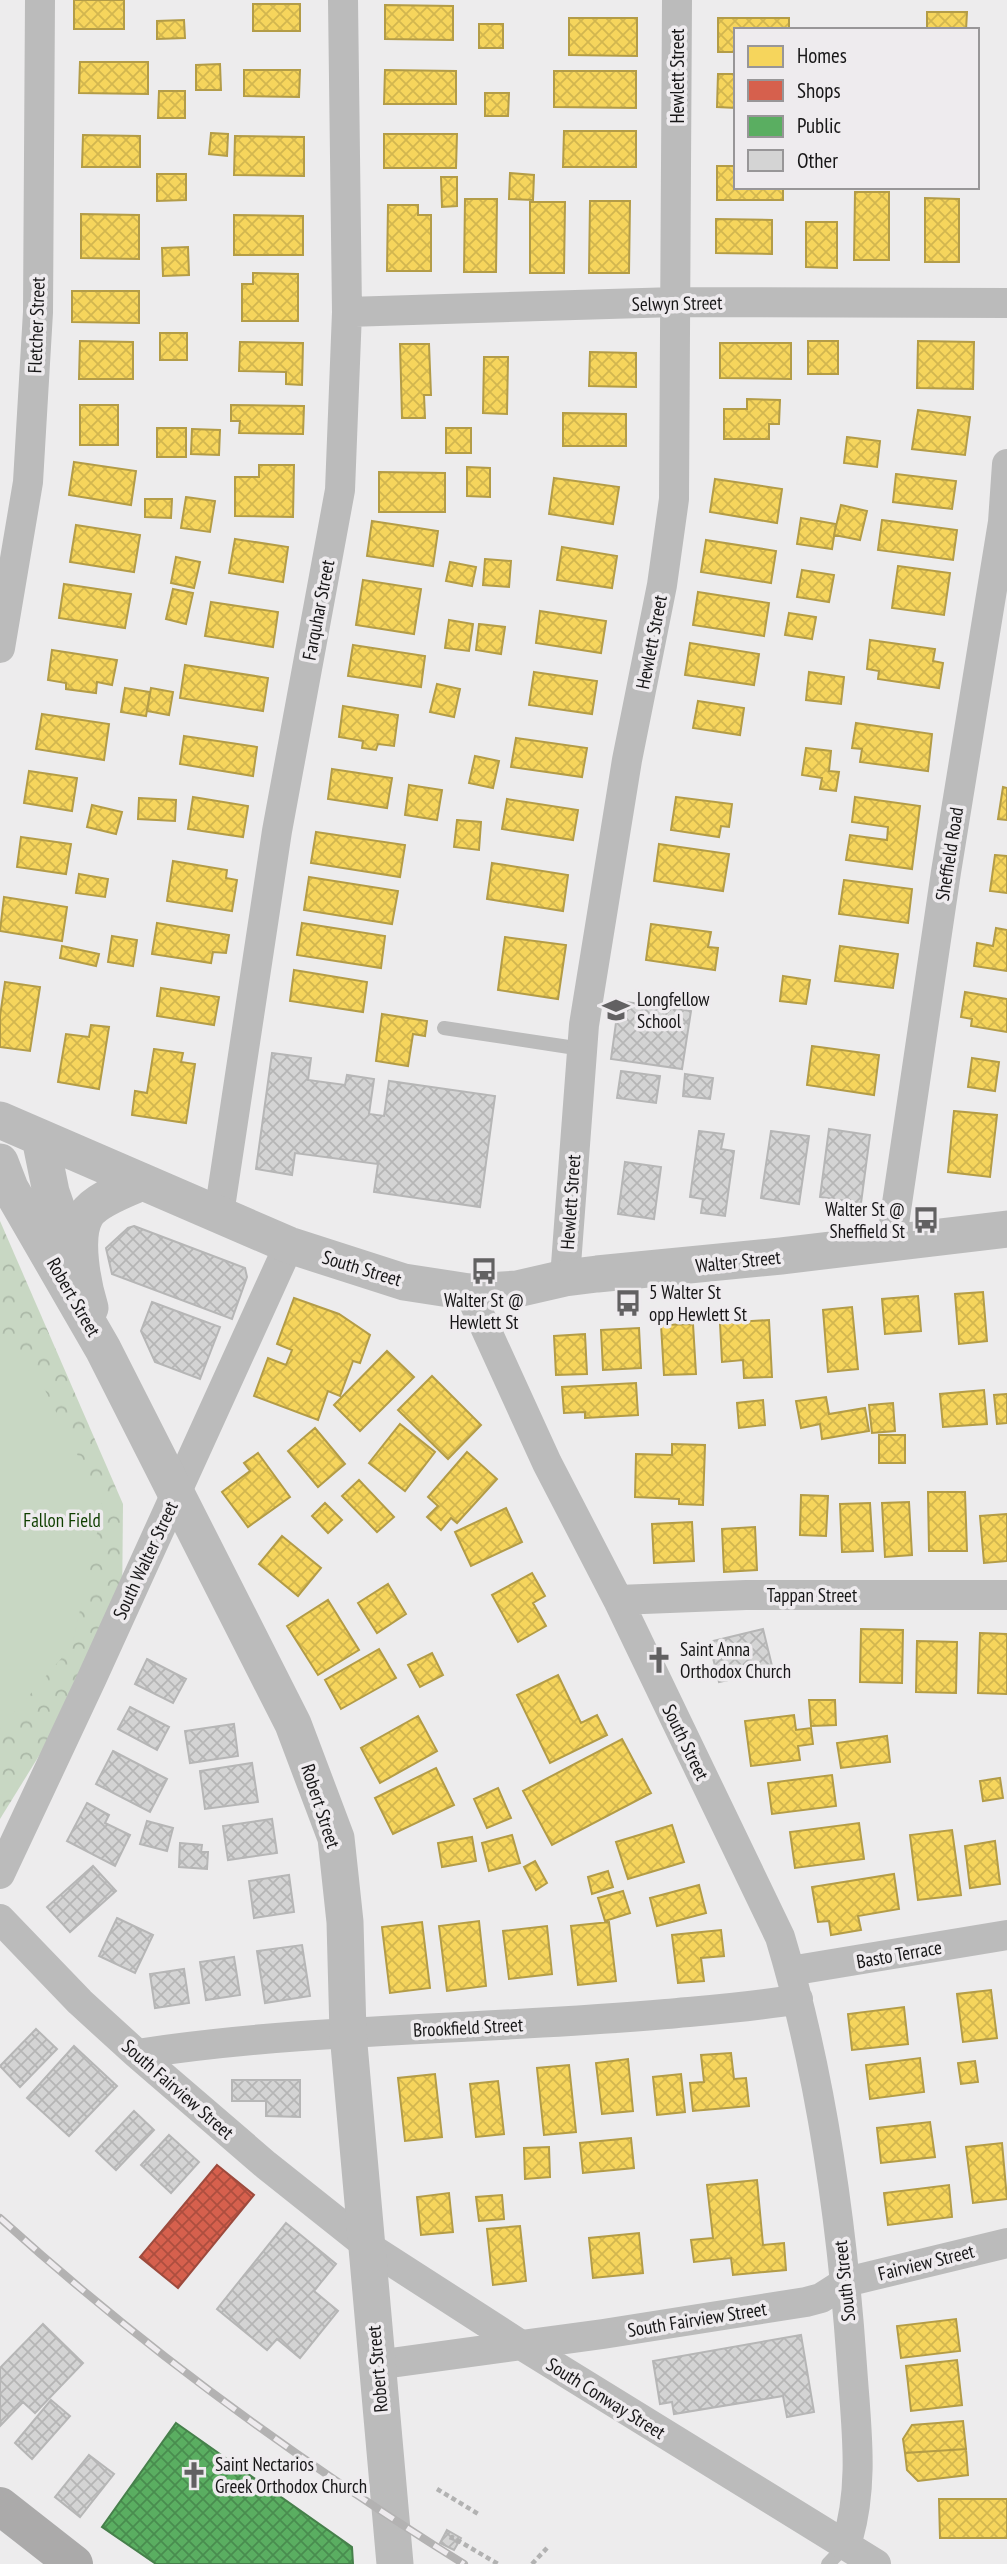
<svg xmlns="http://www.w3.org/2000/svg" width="1007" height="2564" viewBox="0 0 1007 2564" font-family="'PT Sans Narrow',sans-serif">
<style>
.park{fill:url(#park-crowns)}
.pitch{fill:#c8d7c3}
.homes{fill:url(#homes-cross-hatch);stroke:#b39c47;stroke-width:2}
.shops{fill:url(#shops-cross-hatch);stroke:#9d4a3d;stroke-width:2}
.public{fill:url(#public-cross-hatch);stroke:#46804b;stroke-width:2}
.building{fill:url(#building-cross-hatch);stroke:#b6b6b6;stroke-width:2}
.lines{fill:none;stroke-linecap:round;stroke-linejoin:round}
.path{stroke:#b2b2b2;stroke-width:4.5;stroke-dasharray:5 3.5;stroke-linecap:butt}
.service{stroke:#bbb;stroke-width:14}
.minor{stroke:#bbb;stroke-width:30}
.tertiary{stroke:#bbb;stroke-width:37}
.primary{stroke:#abaaaa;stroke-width:38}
.rail-casing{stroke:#b3b2b2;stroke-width:8}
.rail{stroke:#eeebee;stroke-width:5;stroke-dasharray:16;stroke-linecap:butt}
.labels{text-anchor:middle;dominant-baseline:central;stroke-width:7;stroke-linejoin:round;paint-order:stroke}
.street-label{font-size:19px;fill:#171617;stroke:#eeebee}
.poi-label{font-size:19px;fill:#171617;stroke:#eeebee;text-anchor:start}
.park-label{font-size:19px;fill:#103f00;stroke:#eeebee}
</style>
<defs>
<pattern id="park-crowns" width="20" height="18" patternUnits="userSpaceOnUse" patternTransform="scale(1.75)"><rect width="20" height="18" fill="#c8d7c3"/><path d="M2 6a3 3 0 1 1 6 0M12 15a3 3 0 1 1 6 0" fill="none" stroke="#abb8a7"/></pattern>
<pattern id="homes-cross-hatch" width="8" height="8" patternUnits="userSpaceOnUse" patternTransform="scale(1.75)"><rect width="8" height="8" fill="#f6d55c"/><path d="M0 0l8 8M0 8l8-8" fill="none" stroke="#d2b64f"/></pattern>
<pattern id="shops-cross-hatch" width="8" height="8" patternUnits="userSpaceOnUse" patternTransform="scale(1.75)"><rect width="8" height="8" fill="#d6604d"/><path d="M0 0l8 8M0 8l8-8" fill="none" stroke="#ad4e3f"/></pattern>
<pattern id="public-cross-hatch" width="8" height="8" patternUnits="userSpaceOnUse" patternTransform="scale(1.75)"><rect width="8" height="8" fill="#5aae61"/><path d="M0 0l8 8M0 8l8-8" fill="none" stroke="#498d4f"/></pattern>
<pattern id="building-cross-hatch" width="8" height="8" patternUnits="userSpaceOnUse" patternTransform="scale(1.75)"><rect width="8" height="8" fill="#d4d4d4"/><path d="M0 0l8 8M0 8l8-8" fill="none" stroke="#b5b5b5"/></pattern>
</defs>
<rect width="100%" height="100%" fill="#edeced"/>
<path class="park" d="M0,1221L123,1504L122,1609L50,1738L0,1819Z"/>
<path class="pitch" d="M0,1337L45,1390L103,1506L72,1646L0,1729Z"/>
<path class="homes" d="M74,0H124V29H74Z
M253,4H300V31H253Z
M385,5L453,6V40L385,39Z
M927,12H967L966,30H927Z
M569,18H637V56L569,55Z
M718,18H789V30H736V52H718Z
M184,20L185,38L157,39V21Z
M479,24H503V48H479Z
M80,62H148V94L79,93Z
M220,64L221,90H196V65Z
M244,70H300L299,97L244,96Z
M385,70L456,71V104H384Z
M554,71H636V108L554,107Z
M718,74H736V108L717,107Z
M159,91H185V118H158Z
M485,93H509L508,116H485Z
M564,131H636V167H563Z
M211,133L228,134L227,156L209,154Z
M384,134H457L456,168H384Z
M83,135L140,136V167H82Z
M235,136L304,137V176L234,175Z
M717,166H736V187H783V200H717Z
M510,173L534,175L533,200L509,199Z
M157,174H186V200L157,201Z
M441,177H457V206L442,207Z
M855,192H889V260H854Z
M925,198L959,199V262H925Z
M465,199H497L496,272H464Z
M590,201H630L629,273H589Z
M530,202H565L564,273H530Z
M388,205H418V215H431V271H387Z
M81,214L139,215V259L81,258Z
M234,215L303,216V255H234Z
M716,219L772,220V254L716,253Z
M806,222H837V268L806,267Z
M188,247L189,275L163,276L162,248Z
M253,273L298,274V321H242V284H253Z
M72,291H139V323L72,322Z
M160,333H187V360H160Z
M80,341L133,342V379H79Z
M808,341H838V374H808Z
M918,341L974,342L973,389L917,388Z
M240,342L303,343L302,385L286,384V372L239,371Z
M720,343H791V379L720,378Z
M400,344H429L431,395H424L425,418H402Z
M590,352L636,353V387L589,386Z
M484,357H508L507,414L483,413Z
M747,399L780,400L779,424H769V439H724V409H747Z
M80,405H118V445H80Z
M231,405L304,406L303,434L239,433L240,421H231Z
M918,410L970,417L965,455L912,449Z
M563,413L626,414V446H563Z
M157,428H186V457H157Z
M446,428H471V453H446Z
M192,429L220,430L219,455L191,454Z
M847,437L880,441L877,467L844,463Z
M74,462L136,471L131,505L69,495Z
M259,465H294L293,517L235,516V477H259Z
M467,467L490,468V497L467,496Z
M379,472L445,473V512H379Z
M896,474L956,481L952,509L893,502Z
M554,478L619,487L613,524L549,514Z
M715,479L782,489L777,523L710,512Z
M186,497L215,501L210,532L181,528Z
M145,499H172L171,518L145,517Z
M841,505L867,511L860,540L834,535Z
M801,518L836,524L832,549L797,544Z
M882,520L957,530L953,560L878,550Z
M372,521L438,531L433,566L367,556Z
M76,525L140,535L134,572L70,562Z
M235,539L288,547L283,582L229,573Z
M706,540L776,551L771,583L701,572Z
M562,547L617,556L612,588L557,580Z
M176,557L200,562L194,588L171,583Z
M485,559L511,561L509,587L483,585Z
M450,562L476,567L472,586L446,581Z
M898,566L950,573L944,615L892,608Z
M802,570L834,575L829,602L797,597Z
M363,580L421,589L414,634L356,625Z
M64,584L131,594L125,628L59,618Z
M173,589L193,593L186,624L166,619Z
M698,592L769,603L764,636L693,625Z
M211,602L278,612L273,647L205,636Z
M540,611L606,621L601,653L536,643Z
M789,613L816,617L812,639L785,635Z
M449,620L473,624L469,651L445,648Z
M479,624L505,627L501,654L476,650Z
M870,640L935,649L933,661L943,663L939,688L878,679L879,671L867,669Z
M690,643L759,654L754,685L685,675Z
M353,645L425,656L421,687L348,676Z
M52,650L117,660L112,685L97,682L96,693L66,689V683L48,680Z
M185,665L268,678L263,711L180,698Z
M534,672L597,681L592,714L529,705Z
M809,672L844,677L841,704L806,700Z
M437,684L460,689L454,717L430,712Z
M125,688L150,692L146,716L121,712Z
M151,688L173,692L169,715L147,711Z
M698,701L744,708L740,735L693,728Z
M343,706L398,715L394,746L378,744L376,750L362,748L363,741L339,737Z
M42,714L109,724L104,760L36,749Z
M856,723L932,734L928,771L860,762L862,749L852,748Z
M184,736L257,747L253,776L180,764Z
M516,738L587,748L582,777L511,767Z
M806,748L831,751L829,771L839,772L836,791L820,789L822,778L802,775Z
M475,756L499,761L493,788L469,783Z
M332,769L392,778L387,808L328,799Z
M29,771L77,778L72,811L24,803Z
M409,785L442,790L437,820L405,815Z
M1003,787L1007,788V820L998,819Z
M193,797L248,806L243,837L188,829Z
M676,797L732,804L729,827L721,826L719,837L671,830Z
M855,797L920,806L912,869L846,860L850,835L887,840L888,827L852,822Z
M139,798L176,800L175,821L138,819Z
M507,799L578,810L573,840L502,829Z
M92,805L122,812L116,834L87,827Z
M457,820L481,822L479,850L454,847Z
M316,832L405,845L400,877L311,863Z
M21,837L71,844L66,874L17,867Z
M659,844L729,854L723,891L654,881Z
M995,855L1007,856V893L990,891Z
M173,861L227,870L226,878L237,880L232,911L167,901Z
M492,863L568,875L563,911L487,899Z
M79,874L108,879L105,897L76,893Z
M309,877L398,891L392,924L304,910Z
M844,880L912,889L908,923L839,914Z
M4,897L67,907L62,941L0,931Z
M157,923L229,935L226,953L213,952L211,963L152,954Z
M302,923L385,936L381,968L297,955Z
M651,924L711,932L708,947L718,948L715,970L646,960Z
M996,928L1007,930V971L974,966L977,943L993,946Z
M112,936L137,940L133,966L108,962Z
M505,937L566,945L558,999L498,990Z
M62,946L99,954L96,966L60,958Z
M840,946L898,954L893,988L835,981Z
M294,970L367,982L363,1012L290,1001Z
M783,976L810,980L806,1004L780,1001Z
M5,982L40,987L30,1051L0,1047V1016Z
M161,988L219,997L214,1025L157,1016Z
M965,992L1007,999V1032L971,1026L972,1019L961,1017Z
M382,1014L427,1021L425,1036L413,1034L408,1066L376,1061Z
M91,1025L109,1027L99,1089L58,1082L66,1034L89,1037Z
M812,1046L879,1055L874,1095L807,1085Z
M154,1049L183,1053L181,1062L195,1064L186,1123L132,1115L135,1091L147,1093Z
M972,1058L999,1062L995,1091L968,1087Z
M954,1111L997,1115L990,1177L948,1172Z
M983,1292L987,1341L959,1344L955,1294Z
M918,1296L921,1331L885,1334L882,1299Z
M294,1298L339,1314L370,1335L360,1363L353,1361L340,1396L328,1391L318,1420L254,1396L268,1358L286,1365L292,1350L277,1344Z
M852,1307L858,1369L828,1372L823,1310Z
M769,1320L772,1377L744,1378L743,1360L722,1362L720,1323Z
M693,1324L696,1374L664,1375L661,1325Z
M639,1328L641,1368L603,1370L601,1330Z
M585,1334L587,1374L556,1375L554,1336Z
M387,1351L414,1377L360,1431L334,1405Z
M432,1376L481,1425L448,1459L398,1410Z
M636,1383L638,1415L585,1418V1412L564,1413L562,1387Z
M984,1390L987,1424L943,1427L940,1394Z
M1007,1394V1423L997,1424L994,1395Z
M826,1397L829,1414L865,1408L869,1431L822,1439L820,1424L801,1428L796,1401Z
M763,1400L765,1425L739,1428L737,1403Z
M893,1403L895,1431L872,1433L869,1405Z
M400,1424L435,1452L405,1491L369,1463Z
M315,1428L345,1464L318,1487L288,1451Z
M879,1435H905V1463H879Z
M672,1444L705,1445L703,1505L679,1504V1499L635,1497L636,1454L672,1455Z
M467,1452L497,1479L457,1523L451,1518L441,1530L427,1517L438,1506L428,1497Z
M258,1453L290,1497L248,1527L222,1492L250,1471L244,1463Z
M359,1480L394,1517L377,1532L342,1496Z
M928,1492H965L967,1551H929Z
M801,1495L828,1496L826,1536L800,1535Z
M909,1502L912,1555L885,1557L882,1503Z
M325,1503L342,1520L328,1533L312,1516Z
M870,1503L873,1551L842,1552L840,1504Z
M506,1508L522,1542L471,1566L455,1532Z
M1007,1514V1561L984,1563L980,1516Z
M692,1522L694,1561L654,1563L652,1524Z
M755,1527L757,1570L724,1572L722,1529Z
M282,1536L321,1568L298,1596L259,1564Z
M532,1573L545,1596L533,1603L546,1626L518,1642L492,1595Z
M388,1584L406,1614L377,1633L358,1603Z
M328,1600L359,1650L318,1675L287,1626Z
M861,1629L903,1630L902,1683L860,1682Z
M980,1633L1007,1634V1694L978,1693Z
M917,1641L957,1642L956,1693L916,1692Z
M379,1649L396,1678L341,1709L325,1680Z
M432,1653L443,1675L420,1687L408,1665Z
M558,1675L581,1723L597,1715L607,1735L550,1763L517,1695Z
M809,1700H835L836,1725L811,1726Z
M794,1715L796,1730L811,1728L813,1744L798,1746L800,1760L751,1766L745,1721Z
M418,1716L437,1751L380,1783L361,1748Z
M887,1736L890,1762L841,1768L837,1743Z
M622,1739L651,1793L552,1845L523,1791Z
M436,1768L454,1805L393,1834L375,1798Z
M832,1775L836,1806L772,1814L768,1783Z
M1000,1778L1003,1798L983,1801L980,1781Z
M498,1788L511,1818L487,1828L474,1799Z
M859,1823L864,1859L795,1868L790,1832Z
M672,1825L684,1862L628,1879L616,1842Z
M952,1830L961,1895L918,1900L910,1835Z
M512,1835L520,1863L489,1871L482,1843Z
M472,1837L476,1861L442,1867L438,1843Z
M995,1841L1000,1884L970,1888L965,1846Z
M535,1861L547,1883L536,1890L524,1867Z
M608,1871L613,1887L592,1894L588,1877Z
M894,1874L899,1909L858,1916L861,1930L831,1935L829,1921L818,1922L812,1887Z
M699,1885L706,1913L657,1926L650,1898Z
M623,1891L630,1913L605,1921L598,1898Z
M479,1921L486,1986L447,1991L439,1926Z
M422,1922L430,1988L390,1993L382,1927Z
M609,1922L616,1981L578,1985L571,1926Z
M547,1926L552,1974L509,1979L503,1931Z
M721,1930L724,1956L701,1958L704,1981L678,1983L672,1935Z
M991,1990L997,2038L963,2042L957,1994Z
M904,2007L908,2044L852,2050L848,2014Z
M731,2053L734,2079L746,2078L749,2106L693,2111L690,2083L704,2082L701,2055Z
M920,2058L924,2092L870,2099L866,2065Z
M628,2059L633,2111L602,2114L596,2063Z
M975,2061L978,2082L961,2084L958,2063Z
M569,2065L576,2132L544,2135L537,2068Z
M435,2074L442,2137L405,2141L398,2078Z
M681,2074L685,2112L657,2115L653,2077Z
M498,2081L504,2134L476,2137L470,2084Z
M930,2122L935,2157L881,2163L877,2128Z
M631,2138L634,2168L583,2173L580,2143Z
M1002,2143L1007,2199L973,2203L966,2147Z
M549,2147L550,2177L525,2179L524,2148Z
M757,2180L763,2245L784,2243L786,2270L733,2275L731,2258L694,2262L691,2240L713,2238L707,2185Z
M949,2185L952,2217L888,2225L884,2193Z
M449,2193L453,2232L421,2235L417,2197Z
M502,2195L504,2219L479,2221L476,2197Z
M520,2226L526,2281L493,2285L487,2229Z
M639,2233L643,2273L593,2278L589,2238Z
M956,2319L960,2351L901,2358L897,2326Z
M957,2360L962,2405L911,2411L906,2366Z
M963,2421L966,2449L905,2453L903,2439L912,2425Z
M966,2449L968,2475L918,2481L907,2470L905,2453Z
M939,2499H1007V2538H940Z"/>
<path class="shops" d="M217,2165L254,2195L178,2288L140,2257Z"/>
<path class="public" d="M176,2423L352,2547L353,2564H156L102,2527Z"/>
<path class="building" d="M619,1001L691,1011L682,1069L611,1059Z
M272,1053L311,1058L308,1080L345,1085L347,1075L374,1079L369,1114L384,1116L389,1081L495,1096L480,1207L374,1192L378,1164L295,1153L292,1175L256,1169Z
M621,1071L660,1076L656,1103L617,1098Z
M685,1074L713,1078L710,1099L683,1096Z
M829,1129L870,1135L861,1203L820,1197Z
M699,1131L724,1134L721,1149L734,1151L725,1216L701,1213L703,1199L690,1197Z
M771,1131L809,1136L799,1204L761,1198Z
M625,1162L661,1167L654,1219L618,1214Z
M134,1226L245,1268L247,1277L232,1319L112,1274L106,1248L128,1228Z
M152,1302L220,1327L200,1379L155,1362L141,1331Z
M763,1629L773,1670L719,1682L709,1642Z
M147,1659L186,1679L173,1703L135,1684Z
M130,1707L169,1727L157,1750L118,1729Z
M234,1724L238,1756L190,1763L185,1731Z
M113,1751L167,1779L150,1812L96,1784Z
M252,1763L258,1802L205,1809L200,1771Z
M87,1803L109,1815L105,1823L130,1835L115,1866L67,1841Z
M272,1819L277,1853L228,1860L223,1826Z
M147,1821L173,1828L167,1851L140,1844Z
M180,1843L202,1845L201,1852H208L207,1869L179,1867Z
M93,1866L116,1891L70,1932L47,1907Z
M289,1875L294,1912L254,1918L249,1881Z
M117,1918L153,1935L135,1973L99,1956Z
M302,1945L310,1996L265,2003L257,1951Z
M234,1957L240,1995L206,2000L200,1962Z
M184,1969L189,2003L155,2008L150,1974Z
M36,2029L57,2049L20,2087L0,2066Z
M74,2046L117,2086L69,2136L27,2098Z
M232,2080H300V2117L266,2116V2101H232Z
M134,2111L154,2130L116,2170L96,2151Z
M169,2135L199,2162L171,2193L141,2165Z
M286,2223L336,2264L314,2291L338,2311L300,2358L277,2339L267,2350L217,2309Z
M43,2324L83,2363L35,2413L23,2402L0,2426V2368Z
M801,2335L814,2412L787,2417L783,2396L674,2414L672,2402L660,2404L653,2361Z
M51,2400L70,2416L32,2459L15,2443Z
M89,2455L114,2474L80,2517L55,2497Z
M447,2530L461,2538L454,2550L440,2543Z"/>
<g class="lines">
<path class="path" d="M437,2489L480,2515
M451,2540L452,2537L498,2564
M532,2564L547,2548"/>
<path class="service" d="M444,1028L582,1049
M828,2564L846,2545"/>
<path class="minor" d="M347,312L676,302L1007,303
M0,648L28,482L38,312L40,0
M219,1214L277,831L340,490L347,312L343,0
M891,1244L946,872L1003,522L1007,464
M565,1278L584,1025L627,760L662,585L674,499L677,0
M469,1292L547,1463L618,1600L780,1937C822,2076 842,2221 852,2366C856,2426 865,2486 846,2545
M618,1600L746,1595H1007
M0,1874L92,1678L289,1245
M0,1919L80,2002L137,2054L266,2165L369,2247L521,2345L876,2564
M790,1971L1007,1935
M137,2054C312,2027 490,2030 666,2014C710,2010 755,2007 798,1999
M376,2365L603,2334L806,2302L821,2298L846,2282L1007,2243"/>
<path class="tertiary" d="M0,1120L289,1245L404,1282L469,1292L517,1289L565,1278L597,1274L781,1256L1007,1229
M40,1138L51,1192L76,1264
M0,1162L10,1188L103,1349L293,1724L336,1838L345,1922L348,2033L395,2564
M90,1308C83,1285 73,1237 86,1215C95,1200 126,1189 142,1182"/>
<path class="primary" d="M0,2506L74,2564"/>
<defs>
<path id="rail" d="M0,2218C143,2348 300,2462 464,2564"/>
</defs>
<use href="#rail" class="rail-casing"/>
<use href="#rail" class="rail"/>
</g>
<defs>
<symbol id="school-bare" viewBox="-9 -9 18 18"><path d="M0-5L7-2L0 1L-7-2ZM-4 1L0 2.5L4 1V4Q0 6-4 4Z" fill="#626162" stroke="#eeebee" stroke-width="2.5" paint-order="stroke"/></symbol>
<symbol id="bus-bare" viewBox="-9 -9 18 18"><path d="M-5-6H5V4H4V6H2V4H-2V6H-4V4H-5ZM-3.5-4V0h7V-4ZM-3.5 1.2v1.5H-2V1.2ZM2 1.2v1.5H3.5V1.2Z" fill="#626162" stroke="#eeebee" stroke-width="2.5" paint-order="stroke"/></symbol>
<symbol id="church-bare" viewBox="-9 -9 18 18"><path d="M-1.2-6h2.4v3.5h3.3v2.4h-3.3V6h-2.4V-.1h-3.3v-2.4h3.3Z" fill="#626162" stroke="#eeebee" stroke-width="2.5" paint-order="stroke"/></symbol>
</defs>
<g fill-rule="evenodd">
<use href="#school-bare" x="597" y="991" width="38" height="38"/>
<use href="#bus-bare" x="907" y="1201" width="38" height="38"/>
<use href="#bus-bare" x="465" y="1252" width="38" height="38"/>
<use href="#bus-bare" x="609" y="1284" width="38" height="38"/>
<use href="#church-bare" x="640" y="1641" width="38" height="38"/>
<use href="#church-bare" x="175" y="2456" width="38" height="38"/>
</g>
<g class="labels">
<g class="street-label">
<text transform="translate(677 76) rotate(-90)">Hewlett Street</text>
<text transform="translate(677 303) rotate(-1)">Selwyn Street</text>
<text transform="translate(36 325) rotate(-88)">Fletcher Street</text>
<text transform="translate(318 610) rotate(-79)">Farquhar Street</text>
<text transform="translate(651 642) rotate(-79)">Hewlett Street</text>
<text transform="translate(949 854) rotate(-81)">Sheffield Road</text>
<text transform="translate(570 1202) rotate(-86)">Hewlett Street</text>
<text transform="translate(738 1261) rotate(-6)">Walter Street</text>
<text transform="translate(362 1268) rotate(17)">South Street</text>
<text transform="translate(74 1297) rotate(60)">Robert Street</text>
<text transform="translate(145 1560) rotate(-65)">South Walter Street</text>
<text x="812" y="1595">Tappan Street</text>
<text transform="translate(686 1742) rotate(64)">South Street</text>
<text transform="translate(321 1806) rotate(72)">Robert Street</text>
<text transform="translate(899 1954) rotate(-10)">Basto Terrace</text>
<text transform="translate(468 2027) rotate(-3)">Brookfield Street</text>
<text transform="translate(178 2089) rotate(41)">South Fairview Street</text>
<text transform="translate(926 2262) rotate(-14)">Fairview Street</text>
<text transform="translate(844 2281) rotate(-96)">South Street</text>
<text transform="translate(697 2319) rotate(-9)">South Fairview Street</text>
<text transform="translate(377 2369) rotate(-95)">Robert Street</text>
<text transform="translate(606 2398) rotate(32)">South Conway Street</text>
</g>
<g class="poi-label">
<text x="637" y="999">Longfellow<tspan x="637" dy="22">School</tspan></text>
<text x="905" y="1209" text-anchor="end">Walter St @<tspan x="905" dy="22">Sheffield St</tspan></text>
<text x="649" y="1292">5 Walter St<tspan x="649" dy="22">opp Hewlett St</tspan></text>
<text x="484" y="1300" text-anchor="middle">Walter St @<tspan x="484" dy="22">Hewlett St</tspan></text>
<text x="680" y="1649">Saint Anna<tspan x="680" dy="22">Orthodox Church</tspan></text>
<text x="215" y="2464">Saint Nectarios<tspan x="215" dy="22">Greek Orthodox Church</tspan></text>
</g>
<g class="park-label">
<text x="62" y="1520">Fallon Field</text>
</g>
</g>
<rect x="734" y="28" width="245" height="161" fill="#eeebee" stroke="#989698" stroke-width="2"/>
<rect x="748" y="46" width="35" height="21" fill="#f6d55c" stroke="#989698" stroke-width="2"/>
<text x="797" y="63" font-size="21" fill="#171617">Homes</text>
<rect x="748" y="80" width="35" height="21" fill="#d6604d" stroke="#989698" stroke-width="2"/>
<text x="797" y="98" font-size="21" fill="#171617">Shops</text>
<rect x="748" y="116" width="35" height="21" fill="#5aae61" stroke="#989698" stroke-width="2"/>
<text x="797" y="133" font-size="21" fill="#171617">Public</text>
<rect x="748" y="150" width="35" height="21" fill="#d4d4d4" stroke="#989698" stroke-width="2"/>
<text x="797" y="168" font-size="21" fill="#171617">Other</text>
</svg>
